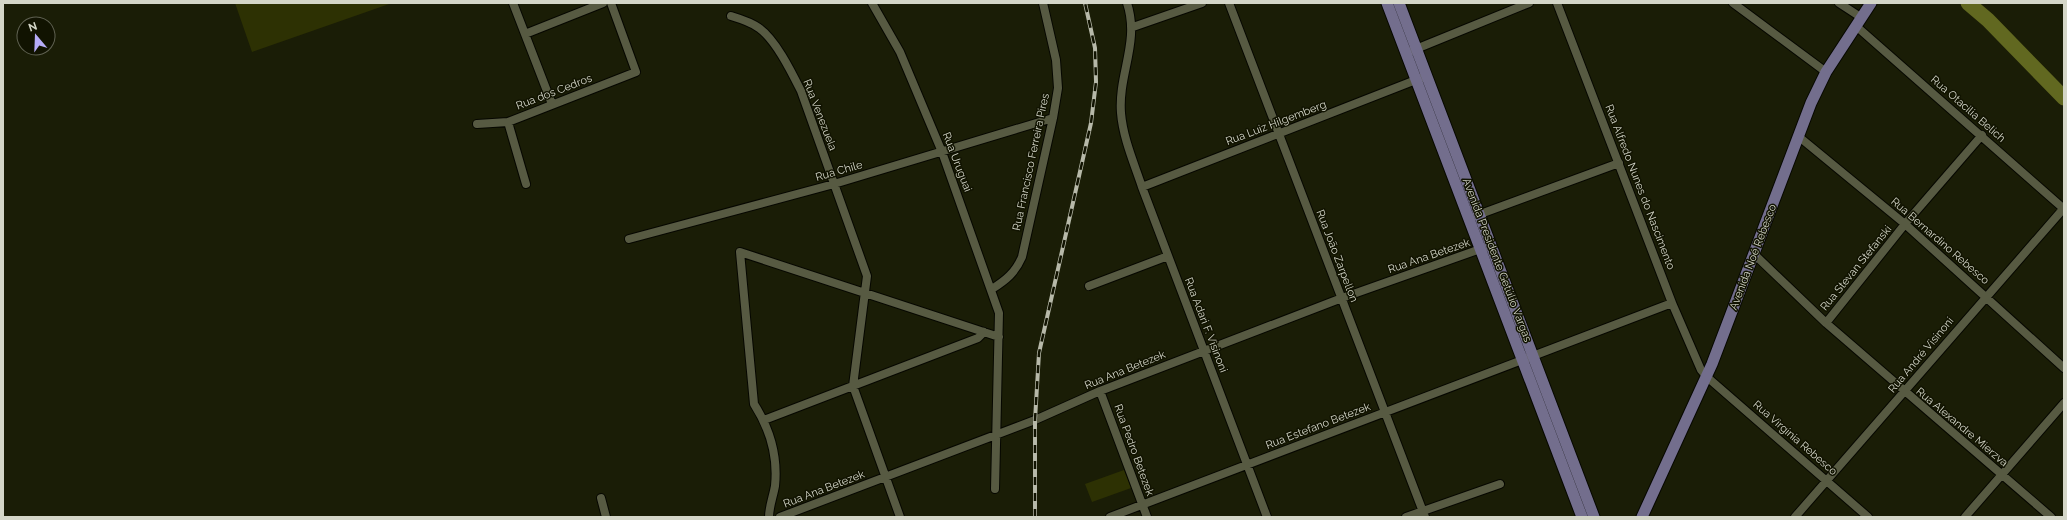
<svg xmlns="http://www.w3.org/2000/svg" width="2067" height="520" viewBox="0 0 2067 520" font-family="Raleway,sans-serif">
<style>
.green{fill:#2d3103}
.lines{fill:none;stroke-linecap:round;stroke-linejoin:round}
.river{stroke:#616820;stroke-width:15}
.minor-casing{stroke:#060700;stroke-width:10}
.major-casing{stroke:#060700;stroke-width:13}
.minor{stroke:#575a42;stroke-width:8}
.major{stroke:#736e8d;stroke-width:11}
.rail-casing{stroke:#b7b9a9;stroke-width:4}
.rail{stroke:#111301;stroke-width:2.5;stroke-dasharray:8;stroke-linecap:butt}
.labels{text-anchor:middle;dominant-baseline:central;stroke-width:3;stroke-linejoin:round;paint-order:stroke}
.street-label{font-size:11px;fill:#d4d6c8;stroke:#111301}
</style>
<rect width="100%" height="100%" fill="#1a1d06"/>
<path class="green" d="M235,3H392L252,52Z
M1124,470L1131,488L1092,502L1085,484Z"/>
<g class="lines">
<path class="river" d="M1968,3L1988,20L2064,98"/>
<defs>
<path id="minor" d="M513,3L552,104
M872,3L900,52L942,152L999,313L995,489
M1127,3C1140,42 1118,74 1121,113C1123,138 1134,163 1142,187L1267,517
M1229,3L1425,517
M1557,3L1672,303L1701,370L1707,377L1868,517
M1733,3L1826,72
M1839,3L1862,18
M731,16C741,19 751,22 759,28C776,40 792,73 801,91L867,276L853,386L900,517
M1856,26L2064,209
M1133,27L1202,3
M525,34L603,3
M1411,51L1529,3
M508,122L526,184
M477,124L508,122L636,72L611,3
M1798,136L1905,224L2064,368
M1142,187L1426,76
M1475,216L1619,163
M629,239L834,184L1053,118
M1755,255L1826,323L2051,517
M1089,286L1168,256
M992,289C1006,280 1015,273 1022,257L1053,118L1058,88L1056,60L1043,3
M1826,323L1905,224L1982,135
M1100,391L1147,517
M764,420L978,338L984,332
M601,498L606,517
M769,517C769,507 773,497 775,486C778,457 770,429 754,404L740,252L999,337
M780,517L1035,420L1100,391L1342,298L1486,247
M1110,517L1672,303
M1406,517L1500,484
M1795,517L2064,208
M1965,517L2064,403"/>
<path id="major" d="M1387,3L1582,517
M1399,3L1594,517
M1642,517L1712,364L1811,103L1826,72L1871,3"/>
</defs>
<use href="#minor" class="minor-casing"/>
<use href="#major" class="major-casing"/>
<use href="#minor" class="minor"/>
<use href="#major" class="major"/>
<defs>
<path id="rail" d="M1035,517V420L1039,353L1091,123L1096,82L1095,48L1085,3"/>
</defs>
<use href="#rail" class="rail-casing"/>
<use href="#rail" class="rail"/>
</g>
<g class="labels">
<g class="street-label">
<text transform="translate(554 92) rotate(-21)">Rua dos Cedros</text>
<text transform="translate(1968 109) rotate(41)">Rua Otacilia Belich</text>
<text transform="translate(820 115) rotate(69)">Rua Venezuela</text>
<text transform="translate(1276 123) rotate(-21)">Rua Luiz Hilgemberg</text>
<text transform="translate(957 162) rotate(69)">Rua Uruguai</text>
<text transform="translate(1031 162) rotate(-78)">Rua Francisco Ferreira Pires</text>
<text transform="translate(839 171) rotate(-16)">Rua Chile</text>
<text transform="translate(1640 187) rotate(69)">Rua Alfredo Nunes do Nascimento</text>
<text transform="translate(1940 241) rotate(41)">Rua Bernardino Rebesco</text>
<text transform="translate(1337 256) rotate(69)">Rua João Zarpellon</text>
<text transform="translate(1429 256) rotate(-19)">Rua Ana Betezek</text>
<text transform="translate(1753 257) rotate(-69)">Avenida Noé Rebesco</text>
<text transform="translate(1497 260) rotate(69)">Avenida Presidente Getúlio Vargas</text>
<text transform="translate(1856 268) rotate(-51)">Rua Stevan Stefanski</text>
<text transform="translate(1206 325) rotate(69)">Rua Adari F. Visinoni</text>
<text transform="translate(1921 355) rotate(-50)">Rua André Visinoni</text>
<text transform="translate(1125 370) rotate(-22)">Rua Ana Betezek</text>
<text transform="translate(1318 426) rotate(-21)">Rua Estefano Betezek</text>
<text transform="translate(1962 427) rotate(40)">Rua Alexandre Mierzva</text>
<text transform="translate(1795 438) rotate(41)">Rua Virginia Rebesco</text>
<text transform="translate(1134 450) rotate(70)">Rua Pedro Betezek</text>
<text transform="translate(824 489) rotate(-21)">Rua Ana Betezek</text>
</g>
</g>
<rect width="2067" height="520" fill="none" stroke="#d4d6c8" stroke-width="8"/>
<g transform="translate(36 36) rotate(341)"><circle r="19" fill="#111301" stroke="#5f6151"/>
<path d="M0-3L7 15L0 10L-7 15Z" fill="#b6acf8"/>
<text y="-6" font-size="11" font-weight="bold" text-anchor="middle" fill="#d4d6c8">N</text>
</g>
</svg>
